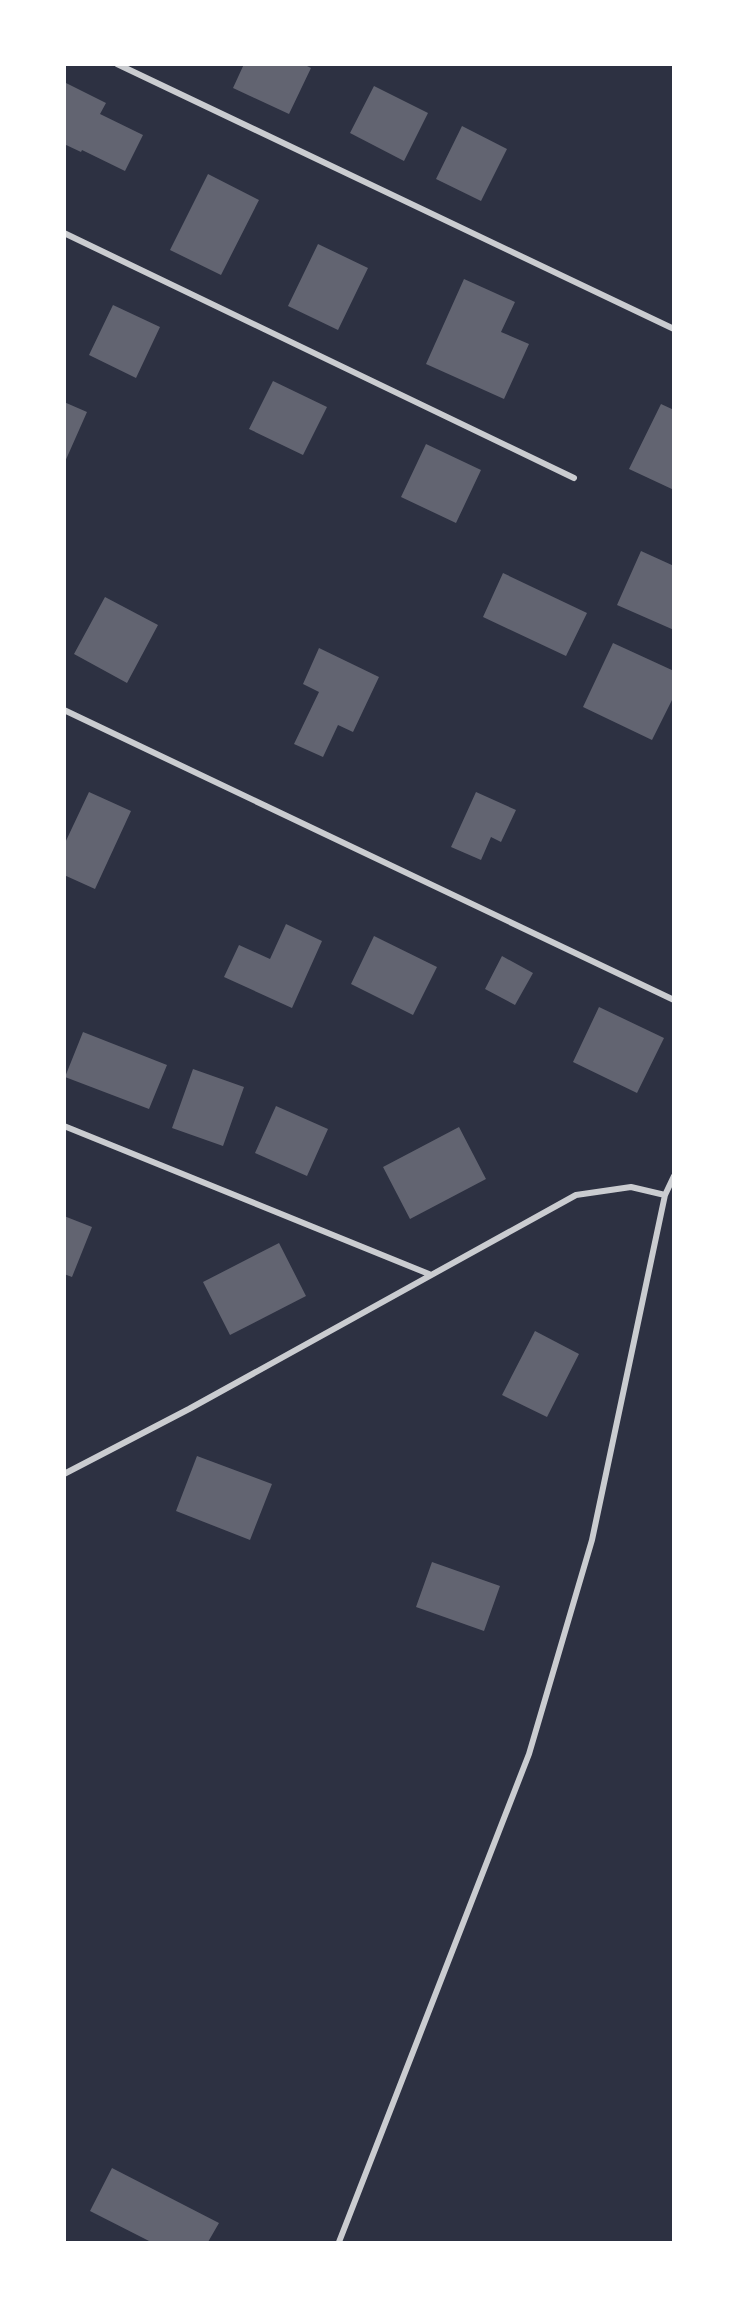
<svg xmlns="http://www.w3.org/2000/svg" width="738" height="2307" viewBox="0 0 738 2307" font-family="'PT Sans',sans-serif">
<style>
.building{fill:#626471}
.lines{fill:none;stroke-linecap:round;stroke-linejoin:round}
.minor{stroke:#caccd0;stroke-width:6}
</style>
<rect width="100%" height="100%" fill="#2d3142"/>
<path class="building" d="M244,64H303L311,68L289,114L233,88Z
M66,83L106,103L100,114L143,135L125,171L82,150L81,152L64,144V86Z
M374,86L428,113L404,161L350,133Z
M462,126L507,149L481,201L436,179Z
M208,174L259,200L221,275L170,250Z
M318,244L368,268L338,330L288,306Z
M464,279L515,302L501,332L529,344L504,399L426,364Z
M113,305L160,327L136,378L89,355Z
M273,381L327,407L303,455L249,429Z
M64,402L87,412L64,464Z
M661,404L674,410V490L629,469Z
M426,444L481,470L456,523L401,497Z
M641,551L674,566V630L617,605Z
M503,573L587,613L566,656L483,617Z
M105,597L158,625L127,683L74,654Z
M613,643L674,671V696L652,740L583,707Z
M319,648L379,677L353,732L338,725L323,757L294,744L319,692L303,684Z
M89,792L131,811L95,889L64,875V845Z
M476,792L516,810L501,842L491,837L481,860L451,847Z
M286,924L322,941L292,1008L224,977L239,945L270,959Z
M374,936L437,967L413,1015L351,984Z
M502,956L533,973L515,1005L485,989Z
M599,1007L664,1038L637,1093L573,1062Z
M83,1032L167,1065L149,1109L65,1077Z
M193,1069L244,1087L223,1146L172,1128Z
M276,1106L328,1129L307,1176L255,1153Z
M459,1127L486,1179L410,1219L383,1167Z
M64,1216L92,1227L72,1277L64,1274Z
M279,1243L306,1296L230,1335L203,1282Z
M535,1331L579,1354L547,1417L502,1395Z
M197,1456L272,1484L250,1540L176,1511Z
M432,1562L500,1586L484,1631L416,1607Z
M112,2168L219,2223L208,2242H151L90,2211Z"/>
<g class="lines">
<path class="minor" d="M117,64L674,329
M64,233L574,478
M64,710L674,1000
M64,1126L429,1274
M64,1474L189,1409L576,1195L631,1187L665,1195
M339,2242L529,1754L592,1540L665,1195L674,1176"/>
</g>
<rect width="738" height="2307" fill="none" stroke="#ffffff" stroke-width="132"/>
</svg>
